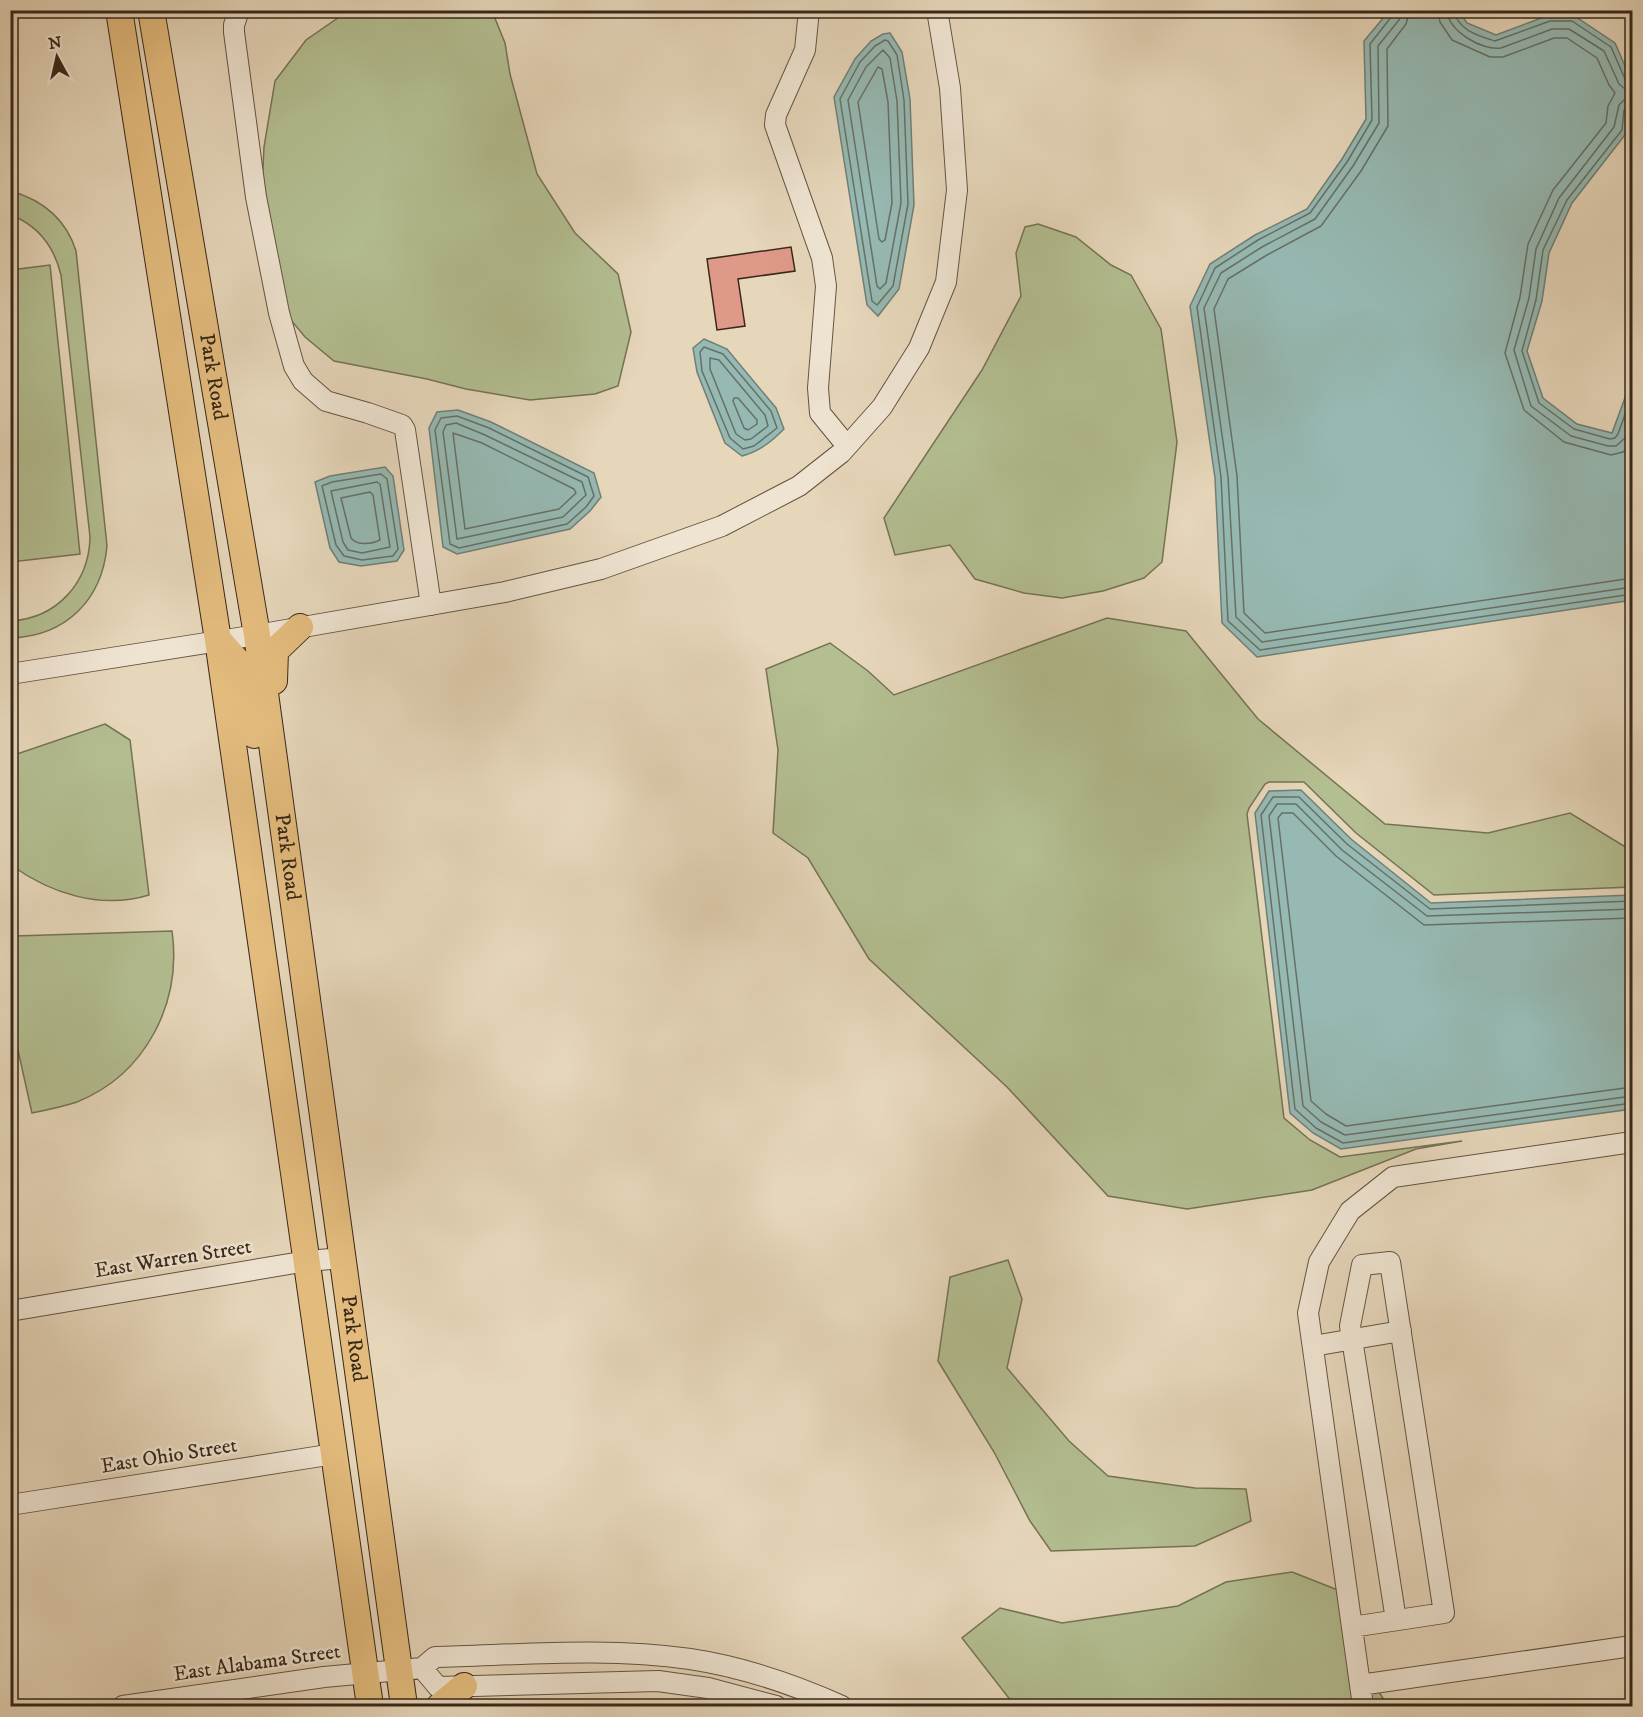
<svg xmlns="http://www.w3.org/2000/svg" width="1643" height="1717" viewBox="0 0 1643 1717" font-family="'IM FELL DW Pica',serif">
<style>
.green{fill:#b3be91;stroke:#757355;stroke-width:1.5}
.water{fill:#96b9b3;stroke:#707f75;stroke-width:1.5}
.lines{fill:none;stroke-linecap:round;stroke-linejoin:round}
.shore{stroke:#667066;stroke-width:1.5}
.building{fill:#df9988;stroke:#372819;stroke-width:1.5}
.minor-casing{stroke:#635441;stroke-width:22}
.major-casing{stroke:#372819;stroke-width:28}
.minor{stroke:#efe4d2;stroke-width:20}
.major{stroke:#e3bb7d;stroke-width:26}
.labels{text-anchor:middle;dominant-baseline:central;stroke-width:5;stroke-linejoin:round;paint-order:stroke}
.street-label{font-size:21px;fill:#372819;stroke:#efe4d2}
</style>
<rect width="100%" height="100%" fill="#e6d6ba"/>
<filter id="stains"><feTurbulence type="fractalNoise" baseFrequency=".00333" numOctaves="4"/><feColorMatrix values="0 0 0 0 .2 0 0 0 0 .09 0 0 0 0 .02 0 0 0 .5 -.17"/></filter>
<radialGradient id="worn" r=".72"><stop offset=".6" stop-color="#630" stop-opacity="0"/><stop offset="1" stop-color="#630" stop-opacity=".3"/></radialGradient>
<path class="green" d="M348,11H492L505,43L510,74L537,174L575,233L618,274L631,332L618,386L595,394L530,400L466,389L427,379L334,361L305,337L290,319L261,208L264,147L275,81L306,40Z
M11,191C42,200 66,219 76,251L107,546C102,600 66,636 11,638V621C57,618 89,583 90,537L61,275C54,246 39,226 11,215Z
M1038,224L1076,237L1111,265L1131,275L1161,329L1177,442L1162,562L1144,578L1103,591L1062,598L1024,593L975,579L950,545L895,555L884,518L982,370L1021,296L1016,253L1025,227Z
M50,265L80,554L11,562V270Z
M1107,618L1186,631L1258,719L1385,824L1488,833L1570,813L1632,851V887L1434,895L1356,833L1304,782H1269L1265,784L1249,808L1247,814L1284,1118L1310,1140L1340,1157L1462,1141L1416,1149L1312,1190L1187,1209L1108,1196L1007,1087L869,959L808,858L773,833L778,750L766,669L830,643L868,671L894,695Z
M105,724L130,740L149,895C100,910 50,893 11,865V756Z
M172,931C182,1003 146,1074 77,1102C62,1107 47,1110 32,1113L11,1019V941L15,936Z
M1008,1260L1022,1299L1007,1368L1069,1441L1108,1476L1195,1488L1246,1489L1251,1521L1195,1546L1051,1551L1030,1521L994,1452L938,1361L950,1277Z
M1292,1572L1338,1590L1345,1639L1388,1706H1015L962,1638L1000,1608L1062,1623L1178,1606L1226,1582Z"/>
<path class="water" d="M1389,11H1459L1467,23L1496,35L1549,15H1573L1615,43L1632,82L1628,131L1572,203L1549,253L1542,301L1527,351L1543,398L1577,424L1612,433L1626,395L1632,385V600L1257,657L1222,623L1215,478L1190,306L1210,264L1255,235L1307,209L1342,159L1366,119L1364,41Z
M890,33L902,52L910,99L914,205L899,289L878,316L867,305L834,97L855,59L871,41L883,34Z
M704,339L727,349L776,408L784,429C771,442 760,451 742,456L725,443L697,372L693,348Z
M458,410L491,422L594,473L601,497L590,511L570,529L457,554L443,547L429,428L437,412Z
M385,467L393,476L404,550L397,561L361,566L339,562L330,548L315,482L330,476Z
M1301,790L1351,839L1431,903L1632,895V1109L1341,1149L1313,1133L1290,1113L1255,813L1269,791Z"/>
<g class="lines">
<path class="shore" d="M1393,10L1392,16L1370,44L1372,120L1347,162L1310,213L1258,240L1215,268L1197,307L1221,477L1228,621L1260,650L1632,594
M1401,10L1399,20L1378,46L1379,123L1353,166L1315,219L1262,247L1221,273L1204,308L1228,477L1236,617L1262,642L1632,587
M1410,10L1406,24L1387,49L1388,126L1361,171L1321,226L1267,255L1228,279L1214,309L1237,476L1244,613L1265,633L1632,578
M1438,10L1440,22L1452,40L1490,57H1503L1554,38H1567L1597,58L1609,85L1615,93L1608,106L1606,123L1553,190L1528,244L1520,297L1505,353L1524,410L1564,442L1611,455L1623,452L1632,443
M1447,10C1448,31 1482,51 1501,48L1552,29H1569L1604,51L1619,84L1625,89L1632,90
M1454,10C1457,30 1479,36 1495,41L1550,21H1572L1611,47L1625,79L1632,82
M885,40L888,41L897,55L904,100L908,204L893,286L877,305L872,301L840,99L860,62L875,46Z
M883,50L890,58L897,101L901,203L886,283L880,289L877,286L848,100L866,67Z
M878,67L882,69L888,102L892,203L885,240L882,242L879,239L858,102Z
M1632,99L1624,100L1619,105L1614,127L1559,198L1536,249L1529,298L1514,350L1531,406L1571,436L1608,446H1616L1625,438L1632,416
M1632,106L1628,107L1624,110L1622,130L1567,200L1543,250L1536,300L1522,351L1539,403L1574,429L1610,439L1615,438L1618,434L1632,395
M704,347L723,354L771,411L777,428L754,446L743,449L730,438L702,371L700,352Z
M710,358L719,360L765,415L768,426L751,439L745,440L736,434L710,369Z
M734,398H738L757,420V424L748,430L744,428L733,401Z
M457,416L489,428L588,477L594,496L586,507L567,524L459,548L450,544L435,430L441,418Z
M456,423L485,435L582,482L586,495L563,517L457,539L443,432L446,425Z
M453,433L482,443L574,489L576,493L559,509L465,529Z
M381,474L387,479L398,549L393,556L362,560L344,556L336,545L322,486L332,482Z
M377,482L380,484L390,547L362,553L348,550L343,542L331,491Z
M370,492L373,495L380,540C372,544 357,546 351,538L341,498Z
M1632,901L1430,909L1347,844L1299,797H1273L1261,815L1295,1109L1316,1128L1343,1143L1632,1103
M1632,909L1427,916L1342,850L1296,804H1277L1269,816L1303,1106L1321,1122L1345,1135L1632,1096
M1632,918L1424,925L1336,856L1293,813H1282L1278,818L1311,1101L1326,1114L1346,1126L1632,1087"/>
</g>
<path class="building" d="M791,247L795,271L738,279L745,326L717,330L707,259Z"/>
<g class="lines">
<defs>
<path id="minor" d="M239,10L234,25V32L256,197L279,313L294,366L303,381L326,401L368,413L402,425L405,430L431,605
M809,10L805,50L776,115L775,125L822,258L826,286L818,388L820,413L847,446
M10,674L257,635L505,592L601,569L722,526L799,486L841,453L882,407L919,348L946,282L957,190L950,88L937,10
M10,1311L307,1261L343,1258
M1313,1346L1401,1331
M10,1505L334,1454
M1352,1627L1444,1613L1390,1262L1362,1265L1350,1326L1396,1620
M422,1668L438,1687L658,1681L708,1688L776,1706
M1360,1685L1632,1646
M123,1706L324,1677L422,1668L435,1657C519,1655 606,1647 690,1659C743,1667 793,1684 842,1706
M1363,1706L1308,1313L1319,1262L1350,1211L1393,1177L1632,1142"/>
<g id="major">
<path d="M119,10L218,640L370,1706"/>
<path id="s1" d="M151,10L257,635L404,1706"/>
<path d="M220,642L238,662L246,686L254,735"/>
<path d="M274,681L275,651L300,627"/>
<path d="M440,1706L464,1686"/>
</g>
</defs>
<use href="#minor" class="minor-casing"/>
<use href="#major" class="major-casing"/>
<use href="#minor" class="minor"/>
<use href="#major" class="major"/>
</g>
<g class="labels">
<g class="street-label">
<text stroke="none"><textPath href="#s1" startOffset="372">Park Road</textPath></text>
<text stroke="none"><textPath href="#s1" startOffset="858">Park Road</textPath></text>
<text transform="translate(173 1259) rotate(-9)">East Warren Street</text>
<text stroke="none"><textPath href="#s1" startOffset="1344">Park Road</textPath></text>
<text transform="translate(169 1456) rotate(-9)">East Ohio Street</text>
<text transform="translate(257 1663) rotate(-8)">East Alabama Street</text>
</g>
</g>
<rect width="1643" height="1717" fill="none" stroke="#e6d6ba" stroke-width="36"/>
<rect x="12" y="12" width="1619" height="1693" fill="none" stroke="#372819" stroke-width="3"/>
<rect x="18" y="18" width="1607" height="1681" fill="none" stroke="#372819" stroke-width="1.5"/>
<g transform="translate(57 57) rotate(352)" stroke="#efe4d2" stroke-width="4.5" paint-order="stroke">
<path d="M0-4.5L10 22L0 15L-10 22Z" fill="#372819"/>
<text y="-9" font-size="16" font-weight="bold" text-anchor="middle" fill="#372819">N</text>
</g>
<rect width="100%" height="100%" filter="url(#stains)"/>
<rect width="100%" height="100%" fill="url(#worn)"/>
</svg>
